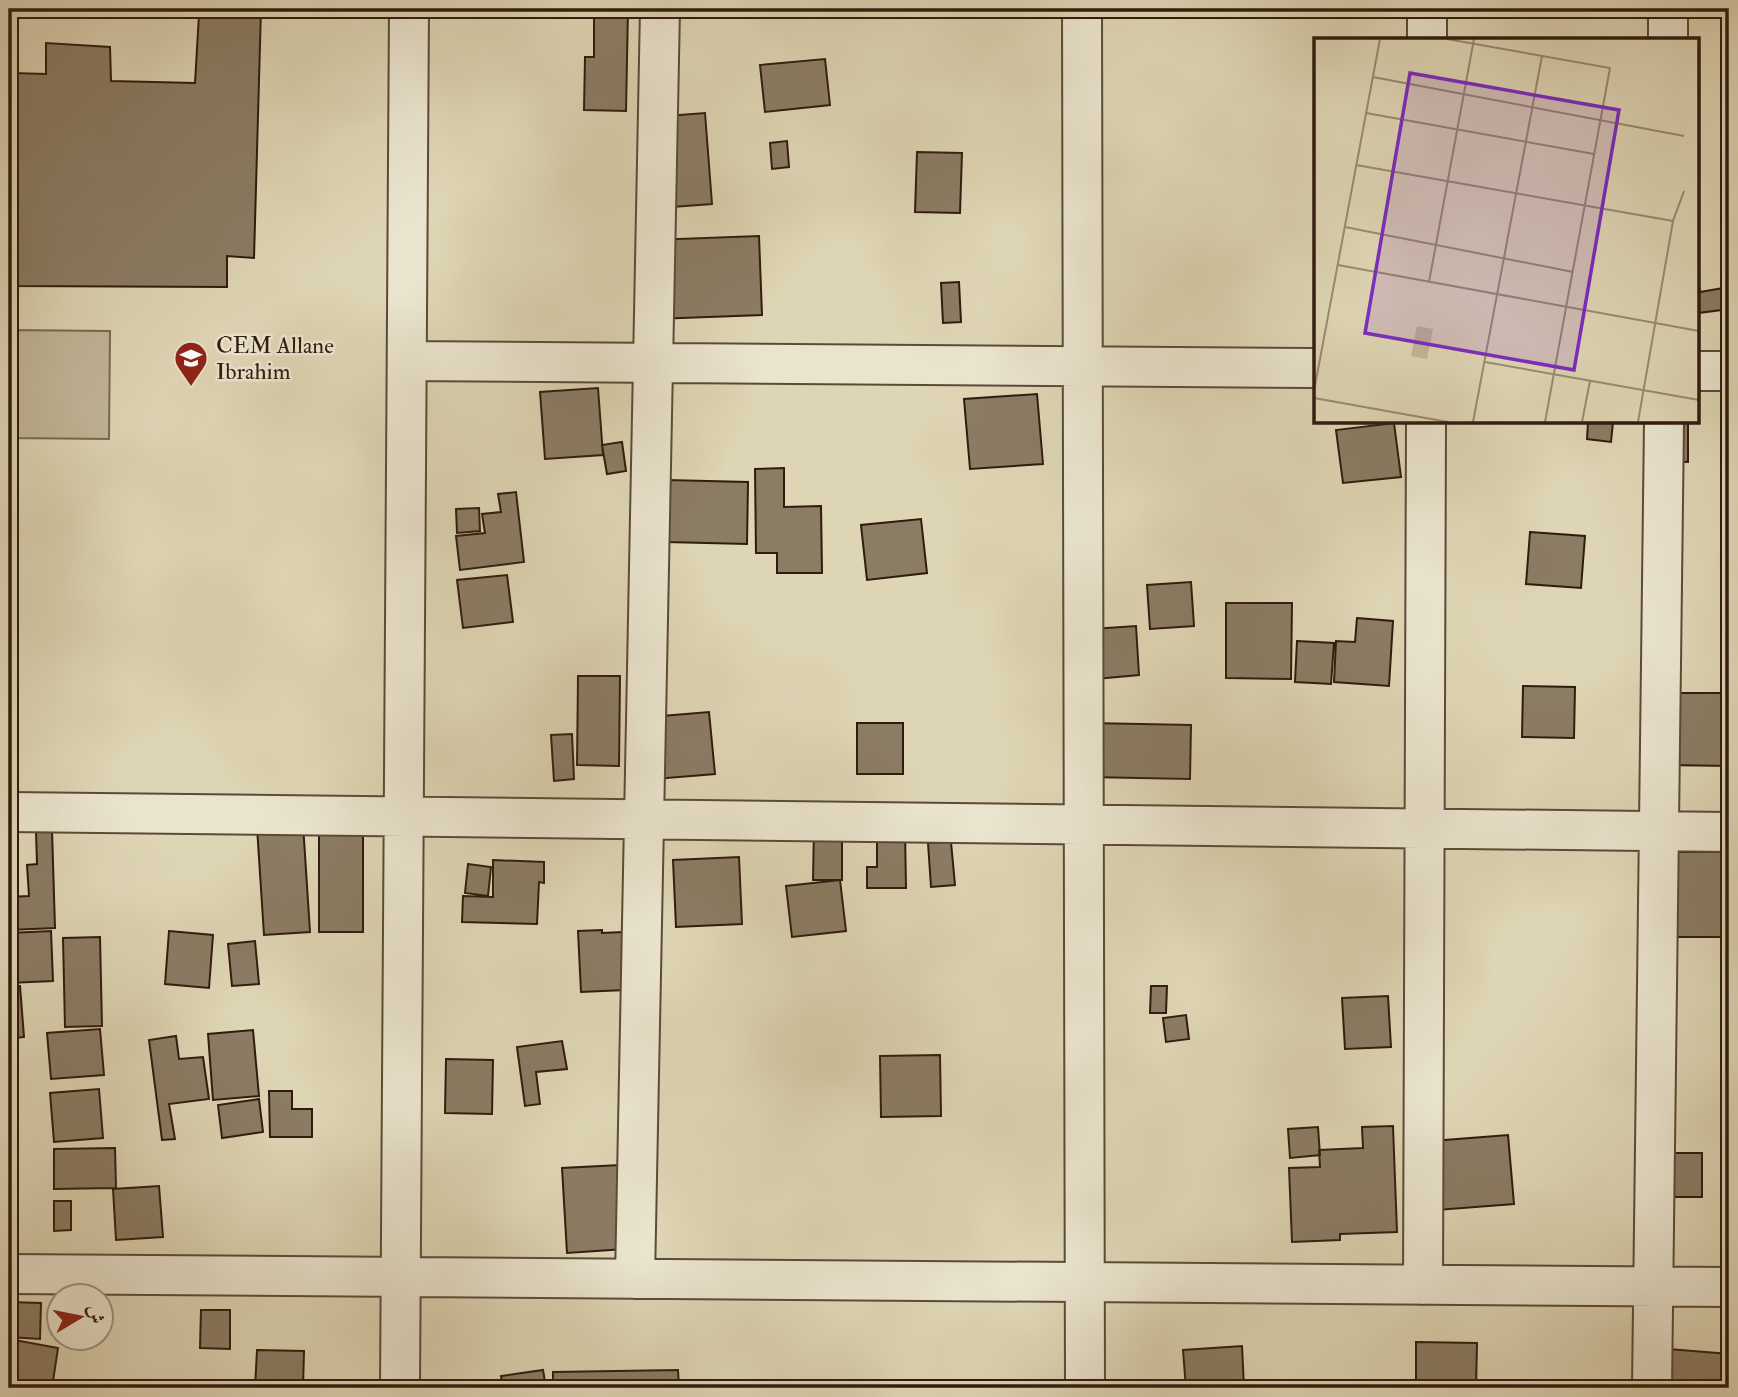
<svg xmlns="http://www.w3.org/2000/svg" width="1738" height="1397" viewBox="0 0 1738 1397" font-family="'IM FELL Double Pica',Amiri,serif">
<style>
.green{fill:#c1b598;stroke:#796853;stroke-width:2}
.building{fill:#8b7c64;stroke:#311b0e;stroke-width:2}
.lines{fill:none;stroke-linecap:round;stroke-linejoin:round}
.street-casing{stroke:#5c4a38;stroke-width:42}
.street{stroke:#eae4ce;stroke-width:38}
.labels{text-anchor:middle;dominant-baseline:central;stroke-width:5;stroke-linejoin:round;paint-order:stroke}
.poi-label{font-size:23px;fill:#311b0e;stroke:#eae4ce;text-anchor:start}
.inset-road{fill:none;stroke:#998b72;stroke-width:2}
.view{fill:#7b2cbf;fill-opacity:0.15;stroke:#7b2cbf;stroke-width:3.5}
.inset-edge{fill:none;stroke:#311b0e;stroke-width:3.5}
</style>
<rect width="100%" height="100%" fill="#ded5b4"/>
<filter id="stains"><feTurbulence type="fractalNoise" baseFrequency=".00286" numOctaves="4"/><feColorMatrix values="0 0 0 0 .2 0 0 0 0 .09 0 0 0 0 .02 0 0 0 .5 -.17"/></filter>
<radialGradient id="worn" r=".72"><stop offset=".6" stop-color="#630" stop-opacity="0"/><stop offset="1" stop-color="#630" stop-opacity=".3"/></radialGradient>
<path class="green" d="M9,330L110,331L109,439L9,438Z"/>
<path class="building" d="M195,9H261L254,258L227,256V287L9,286V62L13,63L12,73L46,74V43L110,47L111,81L195,83L199,14Z
M594,9H628L626,111L584,110L585,57H594Z
M1028,9H1064V12L1029,15Z
M1485,9H1534L1535,11L1486,15Z
M825,59L830,105L765,112L760,65Z
M705,113L712,204L659,208L667,116Z
M787,141L789,167L772,169L770,143Z
M917,152L962,153L960,213L915,212Z
M759,236L762,315L655,319L652,240Z
M1698,278L1700,292L1729,287V309L1698,313Z
M959,282L961,322L943,323L941,283Z
M598,388L603,455L545,459L540,392Z
M1037,394L1043,464L970,469L964,399Z
M1588,422H1613L1611,442L1587,439Z
M1664,422H1688V462L1664,461Z
M1394,423L1401,477L1343,483L1336,430Z
M622,442L626,471L607,474L602,445Z
M784,468V507L821,506L822,573H777V553H756L755,469Z
M667,480L748,482L747,544L666,542Z
M516,492L524,562L460,570L456,536L485,533L482,514L501,512L498,494Z
M479,508L480,531L457,533L456,509Z
M921,519L927,573L867,580L861,525Z
M1530,532L1585,536L1581,588L1526,584Z
M507,575L513,622L463,628L457,580Z
M1191,582L1194,626L1150,629L1147,585Z
M1226,603H1292L1291,679L1226,678Z
M1357,618L1393,621L1389,686L1334,682L1336,641L1355,642Z
M1136,626L1139,675L1096,679L1092,629Z
M1297,641L1334,643L1331,684L1295,682Z
M578,676H620L619,766L577,765Z
M1523,686L1575,687L1574,738L1522,737Z
M1666,693H1729V766L1665,765Z
M709,712L715,774L655,779L650,717Z
M857,723H903V774H857Z
M1089,723L1191,725L1190,779L1088,777Z
M572,734L574,779L554,781L551,735Z
M303,824L310,932L264,935L257,827Z
M319,827H363V932H319Z
M814,829L842,830V880H813Z
M52,830L55,928L9,930V897L29,896L27,865L37,864L36,831Z
M877,831H905L906,888H867V867H877Z
M951,842L955,885L931,887L928,843Z
M1674,852H1729V937H1676Z
M739,857L742,924L676,927L673,860Z
M493,860L544,862V883L539,882L537,924L462,922L463,896L493,897Z
M468,864L491,867L488,896L465,893Z
M840,880L846,931L792,937L786,886Z
M602,930V933L623,932L625,990L581,992L578,931Z
M51,931L53,981L9,983V933Z
M169,931L213,935L209,988L165,984Z
M100,937L102,1026L65,1027L63,938Z
M255,941L259,984L232,986L228,944Z
M20,986L24,1037L9,1039V987Z
M1151,986H1167L1166,1013H1150Z
M1388,996L1391,1047L1345,1049L1342,998Z
M1186,1015L1189,1039L1166,1042L1163,1018Z
M100,1029L104,1075L51,1079L47,1033Z
M253,1030L259,1096L213,1100L208,1034Z
M176,1036L179,1059L203,1057L209,1099L169,1104L175,1139L162,1140L149,1040Z
M562,1041L567,1069L536,1072L540,1104L525,1106L517,1047Z
M940,1055L941,1116L881,1117L880,1056Z
M446,1059L493,1060L492,1114L445,1113Z
M99,1089L103,1138L54,1142L50,1093Z
M269,1091H292V1109H312V1137H270Z
M259,1099L263,1132L222,1138L218,1105Z
M1393,1126L1397,1232L1340,1234V1240L1292,1242L1289,1168L1320,1167L1319,1150L1363,1148L1362,1127Z
M1318,1127L1320,1155L1290,1158L1288,1129Z
M1508,1135L1514,1204L1437,1210L1432,1141Z
M115,1148L116,1188L54,1189V1149Z
M1653,1153H1702V1197H1653Z
M620,1165L625,1249L567,1253L562,1168Z
M159,1186L163,1237L116,1240L113,1189Z
M54,1201H71V1230L54,1231Z
M9,1302L41,1303L40,1339L9,1337Z
M201,1310H230V1349L200,1348Z
M9,1339L58,1348L52,1388L9,1386Z
M1416,1342L1477,1343L1476,1388H1416Z
M1242,1346L1244,1388H1186L1183,1350Z
M1656,1348L1729,1354V1388H1652Z
M257,1350L304,1351L303,1388H255Z
M543,1370L546,1388H503L501,1376Z
M678,1370L679,1388H553V1372Z"/>
<g class="lines">
<defs>
<path id="street" d="M1082,9L1085,1388
M1427,40V9
M1668,40V9
M407,361L1316,368
M1698,371H1729
M9,812L1729,832
M9,1274L1729,1287
M635,1279L660,9
M1423,1285L1426,422
M400,1388L409,9
M1652,1388L1664,422"/>
</defs>
<use href="#street" class="street-casing"/>
<use href="#street" class="street"/>
</g>
<defs>
<symbol id="school-pin" viewBox="-11 -11 22 30"><path d="M0 17L-7.5 6A9.5 9.5 0 1 1 7.5 6Z" fill="#8f2418" stroke="#eae4ce"/><path d="M0-5L7-2L0 1L-7-2ZM-4 1L0 2.5L4 1V4Q0 6-4 4Z" fill="#fff"/></symbol>
</defs>
<g fill-rule="evenodd">
<use href="#school-pin" x="172" y="339" width="38" height="52"/>
</g>
<g class="labels">
<g class="poi-label">
<text x="216" y="345">CEM Allane<tspan x="216" dy="26">Ibrahim</tspan></text>
</g>
</g>
<g transform="translate(1314 38)">
<rect width="385" height="385" fill="#ded5b4"/>
<path d="M103,288L119,291L113,321L97,318Z" fill="#c1b598"/>
<path class="inset-road" d="M133,1L296,30L231,384M59,39L370,98M52,75L280,116M42,127L359,183M31,189L259,234M24,227L385,293M115,244L160,1M171,324L385,362M0,353L66,1M0,360L134,384M159,384L228,18M268,384L276,343M324,384L359,183L370,153"/>
<path class="view" d="M96,35L305,72L260,332L51,295Z"/>
<rect width="385" height="385" class="inset-edge"/>
</g>
<rect width="1738" height="1397" fill="none" stroke="#ded5b4" stroke-width="35"/>
<rect x="10" y="10" width="1717" height="1376" fill="none" stroke="#311b0e" stroke-width="3.5"/>
<rect x="18" y="18" width="1703" height="1362" fill="none" stroke="#311b0e" stroke-width="2"/>
<g transform="translate(80 1317) rotate(80)"><circle r="33" fill="#eae4ce" stroke="#a09481" stroke-width="2"/>
<path d="M0-5L12 26L0 18L-12 26Z" fill="#8f2418"/>
<text y="-10" font-size="19" font-weight="bold" text-anchor="middle" fill="#311b0e">ش</text>
</g>
<rect width="100%" height="100%" filter="url(#stains)"/>
<rect width="100%" height="100%" fill="url(#worn)"/>
</svg>
